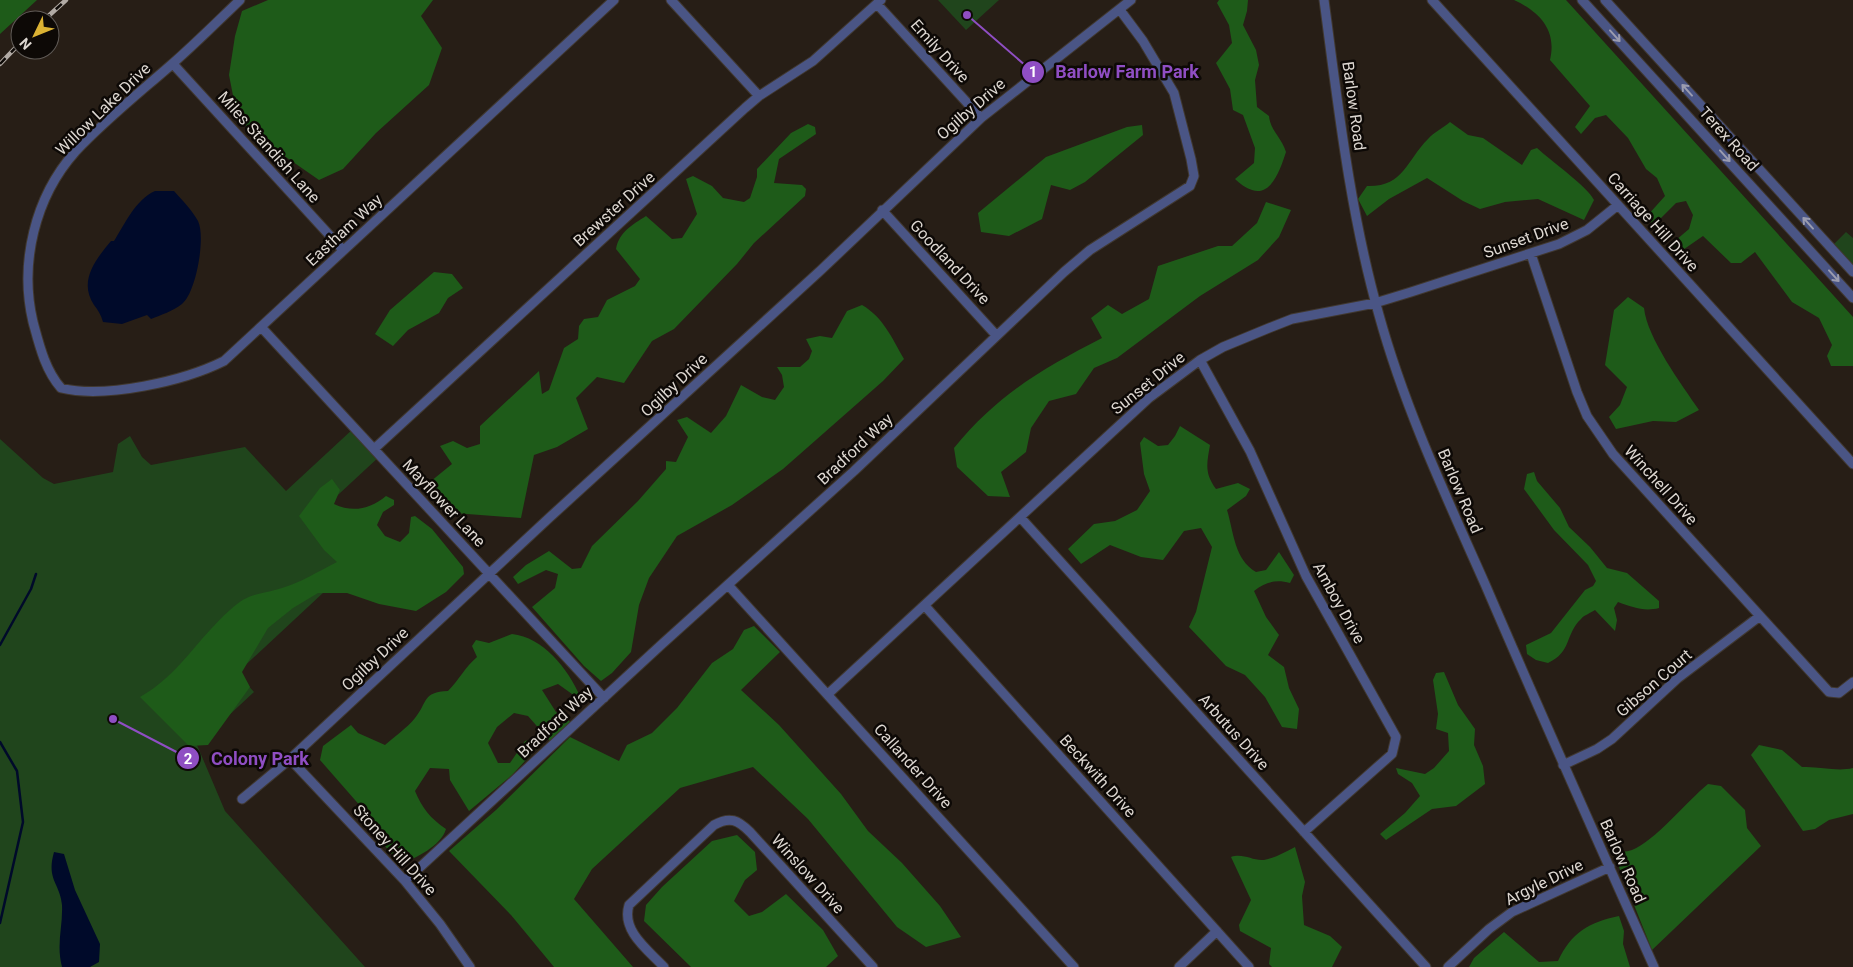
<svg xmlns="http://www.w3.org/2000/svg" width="1853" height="967" viewBox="0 0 1853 967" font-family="Roboto,sans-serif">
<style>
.green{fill:#20451c}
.forest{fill:#1e5b19}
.water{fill:#000a2a}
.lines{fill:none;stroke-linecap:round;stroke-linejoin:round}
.stream{stroke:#000a2a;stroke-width:2.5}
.minor-casing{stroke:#403830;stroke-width:11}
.minor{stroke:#4a5585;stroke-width:9}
.rail-casing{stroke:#b2aba5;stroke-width:4.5}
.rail{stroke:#0d0906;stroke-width:2.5;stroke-dasharray:8;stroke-linecap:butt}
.oneway{stroke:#9b9caf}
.labels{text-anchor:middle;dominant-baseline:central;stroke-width:5;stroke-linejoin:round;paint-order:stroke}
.street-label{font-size:16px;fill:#ddd7d1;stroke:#0d0906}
.leader{fill:none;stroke:#8f4ec3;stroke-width:2}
.callout-dot{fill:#8f4ec3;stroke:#0d0906;stroke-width:2}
.mark-label{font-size:15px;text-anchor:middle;font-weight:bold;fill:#fff}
.callout-label{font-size:18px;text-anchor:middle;font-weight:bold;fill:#8f4ec3;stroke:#0d0906;stroke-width:5;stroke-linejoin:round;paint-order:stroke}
</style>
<rect width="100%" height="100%" fill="#271e16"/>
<path class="green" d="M938,0H999L966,30Z
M1846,232L1853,238V267L1834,244Z
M354,428L380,456L312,519L353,565L237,673L254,692L197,745L225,811L365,967H0V439L43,478L54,484L113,472L118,444L130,436L142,457L151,465L245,447L286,491Z"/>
<path class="forest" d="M0,0H37L0,34Z
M268,0H433L421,16L442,48L429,85L376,133L343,169L319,180L270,146L258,140L237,116L229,75L235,36L242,11Z
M1219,0H1248L1247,11L1243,25L1256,50L1259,65L1255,80L1257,107L1269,116C1270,130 1282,138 1286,152C1281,167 1272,197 1252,190C1246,188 1240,184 1235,179L1254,163L1255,148L1243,115L1233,110L1230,89L1216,63L1232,43L1229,25L1217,3Z
M1514,0H1566L1853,317V366H1831L1827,356L1832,345L1819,318L1792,302L1755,252L1741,263H1731L1703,236L1677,254L1669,246L1689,229L1693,215L1686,201L1676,203L1653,226L1647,216L1665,196L1657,178L1646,169L1628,138L1606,115L1595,118L1581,134L1575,127L1590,106L1550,60C1557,30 1540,12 1514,0Z
M1450,122L1468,135L1483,138L1522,165L1531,150L1537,148C1551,161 1588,187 1594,200L1584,220L1538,199L1505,202L1480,209L1463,201L1427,178L1389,199L1367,216L1358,199L1367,186C1404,187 1406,161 1428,139C1434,132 1443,128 1450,122Z
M808,124L815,127L816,134L779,159L774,183L802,185L806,189L805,196L754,243L737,264L674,329L652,341L624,383L597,377L576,398L588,429L557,447L534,455L521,518L454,513L441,506L425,486L452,464L440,446L453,441L467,448L480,444V426L539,371L542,394L549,390L564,348L578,339L579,326L584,319L598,317L607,300L635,286L640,279L616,249C619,232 632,225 646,216L672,239L682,238L697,214L686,179L693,176L712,186L723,198L744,202L750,198L757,177V169L791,133Z
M1142,125L1143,135L1085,182L1070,190L1051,185L1042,219L1009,236L981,232L978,213L1046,157L1127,127Z
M1266,202L1291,210L1279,237L1258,260L1200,296L1117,358L1094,368L1076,394L1049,401L1031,428L1026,452L1001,472L1010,497L988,496L957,467L954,448C998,394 1042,369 1102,338L1091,318L1108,305L1122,314L1149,299L1158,266L1218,246H1232L1257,223Z
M434,272L452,274L463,288L448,298L439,313L408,330L393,346L375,334L390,310Z
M1628,297L1644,308C1647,338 1682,385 1699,410L1676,422L1653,421L1616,429L1609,417L1620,405L1627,387L1605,365L1614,310Z
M862,305C883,317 892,338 904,359L883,381L783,469L732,505L677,536L649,578L639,605L631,652L612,673L601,681L584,666L532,607L555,588L558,574L546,570L518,584L513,577L526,565L549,551L572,569L581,568L592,546L638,501L666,469V461L676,462L688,437L677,420L687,417L711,433L726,416L741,385L762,397L775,400L784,387L782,375L777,367H800L809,359L812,351L806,339L820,336L832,338L847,311Z
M1180,426L1210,445C1207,463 1204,473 1216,489L1238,483L1250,489L1246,496L1227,510C1234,533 1234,559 1256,572L1266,570L1279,552L1294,575L1290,583C1276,579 1265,582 1254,591L1266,617L1279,635L1268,655L1284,667L1289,688L1299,709L1297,729L1282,727L1265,697L1245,675L1226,666L1189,627L1196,612L1212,547L1201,528L1184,531L1163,560L1141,557L1110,545L1081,564L1068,549L1094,524L1115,521L1137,510L1150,491L1144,474L1140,443L1144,437L1158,446L1168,445L1175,436Z
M1534,472L1537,481L1560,508L1569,527L1590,547L1607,568L1627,573L1659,601V608C1644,612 1632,607 1618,602L1614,608L1617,620L1615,631L1595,610C1591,613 1584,615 1581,619C1565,634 1572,652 1548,663L1536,660L1527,654L1526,645L1551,633L1585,590L1593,586L1596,581L1588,565L1554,530L1524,489L1527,474Z
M332,479L340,490L334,504C353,513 370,509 386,496L394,500V505L383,512L377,525L385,536L400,542L409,533L411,517L415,516L432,529L463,567L464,574L446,592L416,611L379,604L347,593H318L293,608L268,628L242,672L250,687L208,745L189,746L140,697C178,676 198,638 230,610C249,592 260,595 282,588C300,583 319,571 337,562L324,550L299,516L320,488Z
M754,626L780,652L741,690L779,725L841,794L868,831L902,863L940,906L961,937L926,947L897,927L808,819L753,767L680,788L592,869L574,899L633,967H554L511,915L449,851L496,810L570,737L619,761L627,745L652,733L677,708L712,663L733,649L744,630Z
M512,634C543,637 568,669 580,696L572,694L558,684L542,690L556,712L572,723L550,741L528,716L514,713L497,727L488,743L498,763H510L525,741L534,738L537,748L512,775L469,811L450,780L449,769L430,768L415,791C422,808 430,818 446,829C441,846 416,858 400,864L374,833L362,808L320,760L323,746L351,725L358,733L385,745C395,736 407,728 415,718C428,702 422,692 448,691C459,680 465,667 477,657L472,646L476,640L489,643Z
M1444,672L1458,705L1475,729L1474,745L1483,766L1485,784L1456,806L1432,809L1386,840L1380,834L1405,813L1420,796L1412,783L1398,774L1396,768L1425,774L1434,768L1449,751L1448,733L1436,729L1438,714L1433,680L1436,673Z
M1759,745L1782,750L1802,767C1820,766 1836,772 1853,768V814L1829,820L1815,829L1803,831L1751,755Z
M1708,784L1721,786L1745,810L1747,828L1761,846L1652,950L1613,852C1619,852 1626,852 1632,850C1655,841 1687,801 1708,784Z
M737,835L755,852L757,870L745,880L734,901L749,916L762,912L786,894L823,930L838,956L826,967H691L644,921L646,905L662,887L712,841Z
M1295,847L1305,882L1302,896L1304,925L1330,936L1342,947L1332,967H1272L1269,964L1271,948L1240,931L1239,925L1251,900L1231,857C1244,853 1252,861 1264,860C1275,858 1285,852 1295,847Z
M1619,916L1624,931L1623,944L1630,967H1469L1474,958L1504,932L1539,962L1558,961C1571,933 1589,922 1619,916Z"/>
<path class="water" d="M155,191H174C182,200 192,210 198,221C206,237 196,293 182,304C173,311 161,315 151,319L147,315L122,324L103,322C101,315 98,310 94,305C78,281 96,259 111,241H114C125,224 135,200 155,191Z
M54,852L64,854L75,890L100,944L99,962L90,967H62C56,944 63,927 62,905C60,883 46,880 54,852Z"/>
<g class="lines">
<path class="stream" d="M0,645L31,589L36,574
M0,742L17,771L23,822L0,923"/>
<defs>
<path id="minor" d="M240,0C217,22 195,44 171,65C139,93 104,121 75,152C35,197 19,263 33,322C39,344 45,370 61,388C105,399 184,381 224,361L614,0
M671,0L759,96
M1324,0C1338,105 1350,213 1379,315C1405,409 1446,496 1485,584C1540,712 1597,840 1654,967
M1432,0L1853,464
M1582,0L1853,298
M1605,0L1853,272
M877,4L981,118
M173,64L343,250
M882,210L996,335
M1531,254L1577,392L1587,416L1613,454L1829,692L1839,693L1853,682
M262,328L604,698
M1200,360L1250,451L1306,576L1396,737L1392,754L1304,832
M374,449L745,108L759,96L813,61L881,0
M1020,517L1426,967
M729,586L1074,967
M925,606L1249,967
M828,694L1149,398L1200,360L1223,347L1269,328L1292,319L1375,303L1411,292L1559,244L1587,230L1618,205
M290,759L405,881L440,924L470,967
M1563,765L1597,749L1612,739L1678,678L1760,616
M242,799L290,759L549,518L821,270L981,118L1131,0
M405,881L661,645L854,471L1064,272L1090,250L1190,186L1194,176L1191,159L1174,93L1143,41L1120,10
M664,967C648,950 621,931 629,905L714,825C730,816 738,820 750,832L873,967
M1179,967L1217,931
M1448,967L1489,929L1512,912L1610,867"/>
</defs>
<use href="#minor" class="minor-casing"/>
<use href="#minor" class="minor"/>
<defs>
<path id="rail" d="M44,20L66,0
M0,64L20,43"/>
</defs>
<use href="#rail" class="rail-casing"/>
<use href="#rail" class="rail"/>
</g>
<defs><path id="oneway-shaft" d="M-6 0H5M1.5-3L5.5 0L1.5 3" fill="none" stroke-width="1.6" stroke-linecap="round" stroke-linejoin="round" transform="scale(1.25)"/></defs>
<g class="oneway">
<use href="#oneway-shaft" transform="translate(1615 36) rotate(48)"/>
<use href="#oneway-shaft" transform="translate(1687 90) rotate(-132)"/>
<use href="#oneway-shaft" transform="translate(1725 156) rotate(48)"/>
<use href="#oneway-shaft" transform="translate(1808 223) rotate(-132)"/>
<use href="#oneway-shaft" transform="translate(1834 276) rotate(48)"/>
</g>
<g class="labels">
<g class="street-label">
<text transform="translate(940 51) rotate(48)">Emily Drive</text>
<text transform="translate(1354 106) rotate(82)">Barlow Road</text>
<text transform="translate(103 109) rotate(-44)">Willow Lake Drive</text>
<text transform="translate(971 109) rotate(-41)">Ogilby Drive</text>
<text transform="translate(1729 139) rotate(48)">Terex Road</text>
<text transform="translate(269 147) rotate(48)">Miles Standish Lane</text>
<text transform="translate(614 209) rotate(-42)">Brewster Drive</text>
<text transform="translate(1653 222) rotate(48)">Carriage Hill Drive</text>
<text transform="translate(344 230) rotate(-43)">Eastham Way</text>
<text transform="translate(1526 238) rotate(-20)">Sunset Drive</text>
<text transform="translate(950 262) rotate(47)">Goodland Drive</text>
<text transform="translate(1148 383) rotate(-39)">Sunset Drive</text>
<text transform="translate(674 385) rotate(-43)">Ogilby Drive</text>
<text transform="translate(855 449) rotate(-43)">Bradford Way</text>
<text transform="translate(1661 485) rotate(48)">Winchell Drive</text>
<text transform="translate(1460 491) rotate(67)">Barlow Road</text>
<text transform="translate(444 503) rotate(47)">Mayflower Lane</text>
<text transform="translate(1339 603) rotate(61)">Amboy Drive</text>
<text transform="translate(375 659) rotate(-43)">Ogilby Drive</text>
<text transform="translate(1654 683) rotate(-41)">Gibson Court</text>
<text transform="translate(555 722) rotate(-43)">Bradford Way</text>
<text transform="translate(1234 732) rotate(48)">Arbutus Drive</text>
<text transform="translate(913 766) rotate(48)">Callander Drive</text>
<text transform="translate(1098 776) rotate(48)">Beckwith Drive</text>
<text transform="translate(395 850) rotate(48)">Stoney Hill Drive</text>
<text transform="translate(1623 861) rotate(66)">Barlow Road</text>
<text transform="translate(808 874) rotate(48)">Winslow Drive</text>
<text transform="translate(1544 882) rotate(-26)">Argyle Drive</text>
</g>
</g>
<path class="leader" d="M967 15L1033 72M113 719L188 758"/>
<g class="callout-dot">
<circle cx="967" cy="15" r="5"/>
<circle cx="113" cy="719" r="5"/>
<circle cx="1033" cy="72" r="12"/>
<circle cx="188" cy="758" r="12"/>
</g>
<g class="mark-label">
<text x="1033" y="77">1</text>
<text x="188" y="764">2</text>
</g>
<g class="callout-label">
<text x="1127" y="78">Barlow Farm Park</text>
<text x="260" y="765">Colony Park</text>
</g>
<g transform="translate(35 35) rotate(227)"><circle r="24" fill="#0d0906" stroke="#605b57"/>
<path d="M0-4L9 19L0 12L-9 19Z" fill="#dbb233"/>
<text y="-8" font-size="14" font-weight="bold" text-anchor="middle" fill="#ddd7d1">N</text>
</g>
</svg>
